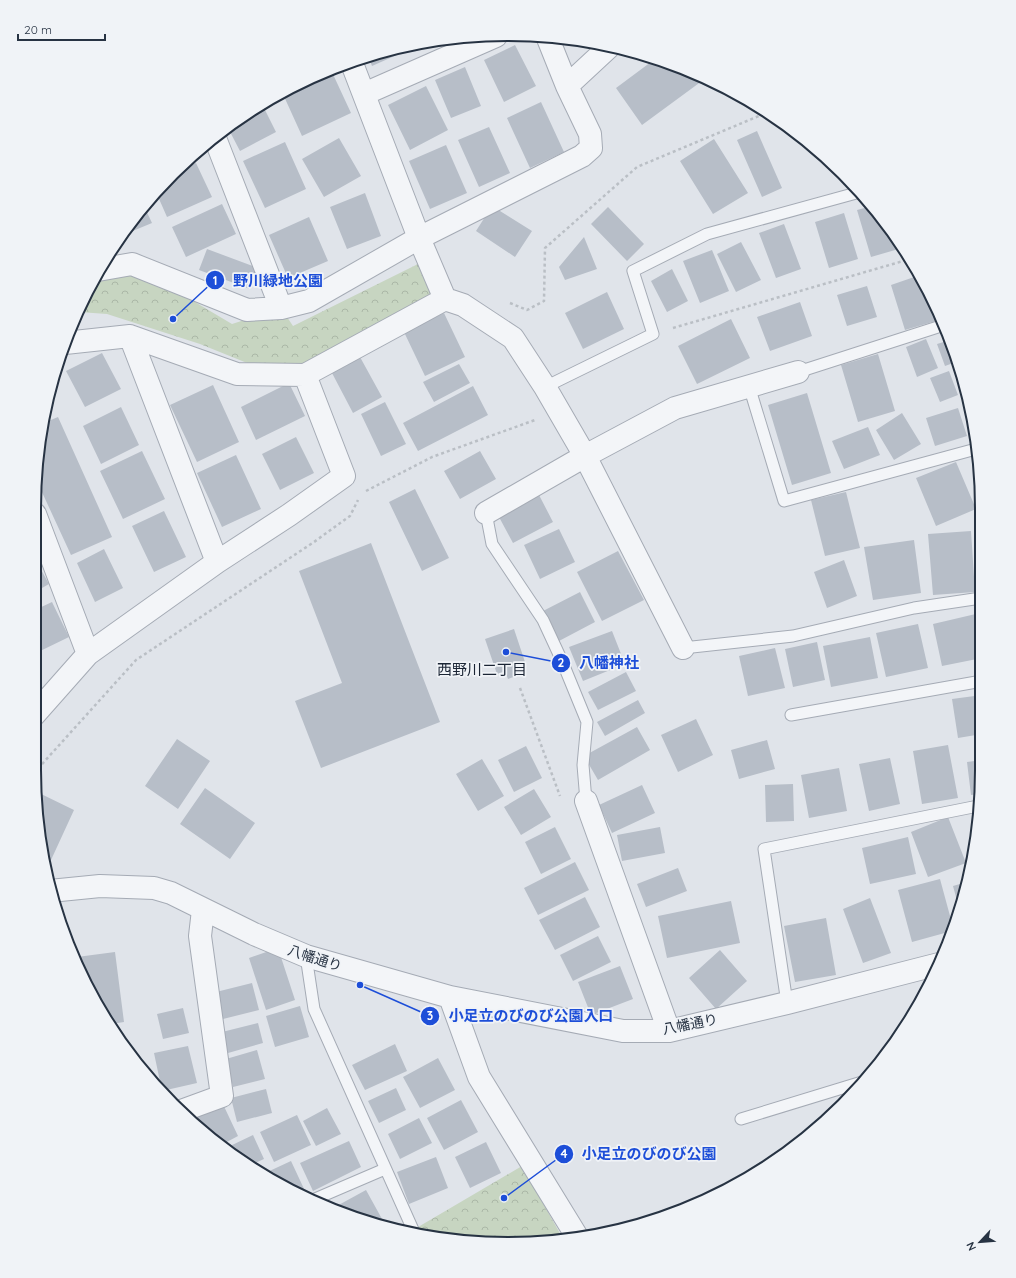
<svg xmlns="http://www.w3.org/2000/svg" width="1016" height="1278" viewBox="0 0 1016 1278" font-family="Quicksand,'Noto Sans JP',sans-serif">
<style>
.forest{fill:url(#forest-crowns)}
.building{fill:#b7bec8}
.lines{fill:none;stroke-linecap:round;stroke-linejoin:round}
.lane-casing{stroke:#a5abb5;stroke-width:13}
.street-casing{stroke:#a5abb5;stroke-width:24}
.path{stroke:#babfc5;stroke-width:2.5;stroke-dasharray:3 3;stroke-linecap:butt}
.lane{stroke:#f3f5f8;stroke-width:11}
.street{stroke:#f3f5f8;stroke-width:22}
.labels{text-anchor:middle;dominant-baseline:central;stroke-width:3.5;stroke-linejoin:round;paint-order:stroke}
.street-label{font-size:14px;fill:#273343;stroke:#f0f3f7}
.neighbourhood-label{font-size:15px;fill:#1a2434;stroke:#f0f3f7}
.rim{fill:none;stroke:#273343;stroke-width:2}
.leader{fill:none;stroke:#1d4ed8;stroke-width:1.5}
.callout-dot{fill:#1d4ed8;stroke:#f0f3f7;stroke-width:1.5}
.mark-label{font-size:12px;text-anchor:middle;font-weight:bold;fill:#fff}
.callout-label{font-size:15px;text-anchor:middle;font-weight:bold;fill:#1d4ed8;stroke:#f0f3f7;stroke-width:3.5;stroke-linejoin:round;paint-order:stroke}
</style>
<defs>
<pattern id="forest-crowns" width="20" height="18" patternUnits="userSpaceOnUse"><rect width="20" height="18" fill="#c7d5c1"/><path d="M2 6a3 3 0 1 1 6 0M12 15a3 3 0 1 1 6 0" fill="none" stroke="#abb7a7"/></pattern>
</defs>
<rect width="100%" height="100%" fill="#e0e4ea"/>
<path class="forest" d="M420,263L438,302L308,366L252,365L200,344L107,314L79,312L92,282L128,276H151L232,324L281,308L293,326Z
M522,1166L562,1237L508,1244L414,1232L413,1230Z"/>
<path class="building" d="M441,39L425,47L423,43L433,41Z
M515,45L536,86L504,102L484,60Z
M407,47L408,50L372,66L368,56Z
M655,59L706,78L642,125L616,88Z
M465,67L481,106L451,118L435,80Z
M331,70L351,113L302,136L282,92Z
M426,86L448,130L410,150L388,105Z
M541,102L564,152L530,168L507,118Z
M262,104L276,132L240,151L228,128Z
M489,127L510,173L479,187L458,140Z
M757,131L782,188L762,197L737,140Z
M339,138L361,176L324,197L302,159Z
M714,139L748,193L713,214L680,161Z
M285,142L306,189L265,208L243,161Z
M446,145L467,193L430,209L409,161Z
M196,163L212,197L167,217L156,192L175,173Z
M365,193L381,236L347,249L330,207Z
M222,204L236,234L186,257L172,227Z
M144,206L152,223L123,235L128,229Z
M492,206L532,231L515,257L476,231Z
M872,206L879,216L902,248L871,257L857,210Z
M608,207L644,244L627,261L591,224Z
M844,213L858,259L829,268L815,222Z
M309,217L328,261L288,278L269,235Z
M784,224L801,269L776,278L759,233Z
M584,237L597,269L565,280L559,267Z
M741,242L761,280L736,292L717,254Z
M207,249L258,268L250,289L199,270Z
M712,250L729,291L700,303L683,261Z
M672,269L688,301L667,312L651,281Z
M920,275L939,320L905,330L891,285Z
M867,286L877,317L847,326L837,295Z
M607,292L624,329L583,349L565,313Z
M800,302L812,336L770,351L757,317Z
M444,313L465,357L425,376L404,332Z
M731,319L750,358L697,384L678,346Z
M926,339L938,368L917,377L906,347Z
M947,341L956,362L945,366L937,344Z
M102,353L121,389L85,407L66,371Z
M878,354L895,411L858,422L841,365Z
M360,357L382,397L353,413L332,373Z
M459,364L470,383L434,402L423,382Z
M949,371L958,395L940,402L930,378Z
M289,383L305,416L256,440L241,407Z
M213,385L239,442L197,462L170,405Z
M473,386L488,415L418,451L403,423Z
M807,393L831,473L792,485L768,405Z
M385,402L406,444L381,456L361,414Z
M121,407L139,445L101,464L83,426Z
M958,408L967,436L935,446L926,418Z
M902,413L921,444L894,460L876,430Z
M58,417L112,537L71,555L35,477L46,422Z
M868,427L880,455L844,469L832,441Z
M296,437L314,473L280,490L262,454Z
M142,451L165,499L123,519L100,471Z
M480,451L496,479L460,499L444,471Z
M236,455L261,509L222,527L197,473Z
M956,462L976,509L936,526L916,478Z
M415,489L449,558L422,571L389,502Z
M846,492L860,548L825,556L811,500Z
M539,495L553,522L513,543L499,517Z
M164,511L186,557L154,572L132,526Z
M559,529L575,562L540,579L524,545Z
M971,531L975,592L933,595L928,534Z
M914,540L921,593L873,600L864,547Z
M371,543L440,722L321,768L295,701L342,683L299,571Z
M35,544L40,557L35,559Z
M104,549L123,588L95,602L77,563Z
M618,551L644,600L602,621L577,572Z
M844,560L857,596L827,608L814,572Z
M39,566L49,584L35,592V568Z
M580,592L595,622L559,641L543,611Z
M52,602L69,637L34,654L35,610Z
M980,613L982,658L942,666L933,624Z
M918,624L928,668L886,677L876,633Z
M514,629L526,665L522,666L524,673L508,679L505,671L497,674L485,639Z
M612,631L625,664L583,681L569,647Z
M870,637L878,678L831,687L823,646Z
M817,642L825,680L793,687L785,649Z
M775,648L785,688L748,696L739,656Z
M626,672L636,691L598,710L588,692Z
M982,695V734L958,738L952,699Z
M638,700L645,713L605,736L597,722Z
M696,719L713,755L678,772L661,735Z
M637,727L650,750L598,780L584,756Z
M177,739L210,761L178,809L145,786Z
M767,740L775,769L739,779L731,750Z
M948,745L958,798L922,804L913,751Z
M526,746L542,778L514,792L498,760Z
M890,758L900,804L869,811L859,764Z
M482,759L504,796L478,811L456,774Z
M982,760L980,794L971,795L967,762Z
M839,768L847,811L809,818L801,775Z
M793,784L794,821L766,822L765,785Z
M642,785L655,813L612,833L599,805Z
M205,788L255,823L230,859L180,824Z
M534,789L551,817L521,835L504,807Z
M37,792L74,810L51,860L45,857Z
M948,817L966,863L928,877L911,832Z
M555,827L571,859L541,874L525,842Z
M660,827L665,853L622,861L617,835Z
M908,837L916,874L870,884L862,848Z
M575,862L589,890L538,915L524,888Z
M678,868L687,891L646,907L637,884Z
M940,879L953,927L952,931L912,942L898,890Z
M967,882L959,908L953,886Z
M585,897L600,927L555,950L539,920Z
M870,898L891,953L863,963L843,909Z
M731,901L740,943L667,958L658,916Z
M826,918L836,975L795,982L784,926Z
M598,936L611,962L573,981L560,955Z
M278,948L295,1000L266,1010L249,958Z
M720,950L747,981L716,1009L689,978Z
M115,952L124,1022L111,1024L97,1007L77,957Z
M620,966L633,999L591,1015L578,982Z
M252,983L259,1010L223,1019L216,992Z
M300,1006L309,1037L275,1047L266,1016Z
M183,1008L189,1033L163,1039L157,1014Z
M258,1023L263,1043L228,1053L222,1032Z
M395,1044L407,1071L365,1090L352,1065Z
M188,1046L197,1083L162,1091L154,1053Z
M257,1050L265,1079L233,1087L226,1059Z
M438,1058L455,1090L420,1108L403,1077Z
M396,1088L406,1110L379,1123L368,1101Z
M266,1089L272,1113L237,1122L231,1098Z
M221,1100L238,1136L223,1144L188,1116Z
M461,1100L478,1132L444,1150L427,1118Z
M327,1108L341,1134L316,1146L303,1121Z
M297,1115L311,1145L274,1162L260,1132Z
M419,1118L432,1143L400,1159L388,1134Z
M253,1135L264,1159L251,1165L228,1147Z
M349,1141L361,1167L313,1191L300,1163Z
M486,1142L501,1173L470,1188L455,1157Z
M436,1157L448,1188L409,1204L397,1172Z
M291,1161L305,1191L301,1193L271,1180L263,1174Z
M366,1190L387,1228L335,1207Z"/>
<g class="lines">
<defs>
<path id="lane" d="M798,372L941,326
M749,386L784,501L976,449
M545,387L653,334L633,271L707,234L860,192
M486,513L492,544L543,620L562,661L587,722L583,765L586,801
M683,648L793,636L914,608L981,598
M791,715L982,681
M306,956L314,1009L414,1232
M787,1003L764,849L978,806
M741,1119L862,1082
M315,1199L385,1169"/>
<path id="street" d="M547,36L567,86
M351,61L419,238L445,299
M364,94L496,36
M215,138L281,308
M98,270L132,264L247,310L281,308L309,301L419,238L582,156L591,148L590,134L567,86L609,47
M130,336L217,562
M305,375L445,299L463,305L513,338L545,387L585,456L683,648
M486,513L585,456L675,408L798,372
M35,514L88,654
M34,715L88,654L217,562L289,515L344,476L305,375L237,374L130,336L65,343
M586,801L669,1031
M50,891L100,886L154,888L171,893L254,934L306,956L450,997L623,1031H669L787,1003L939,964
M450,997L479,1077L576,1235
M181,1111L222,1096L200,936L203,910"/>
</defs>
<use href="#lane" class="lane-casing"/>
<use href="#street" class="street-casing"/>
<path class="path" d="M510,303L527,310L544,301L545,248L637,167L766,113
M673,328L910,259
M366,491L432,457L535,420
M520,688L560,796
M34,773L136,660L314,542L350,516L358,500"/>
<use href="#lane" class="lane"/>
<use href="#street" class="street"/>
</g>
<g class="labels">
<g class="street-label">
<text transform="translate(315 958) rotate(18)">八幡通り</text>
<text transform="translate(690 1024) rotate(-11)">八幡通り</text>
</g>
<g class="neighbourhood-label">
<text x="482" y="669">西野川二丁目</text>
</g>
</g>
<path d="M0 0H1016V1278H0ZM508 41H508A467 467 0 0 1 975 508V770A467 467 0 0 1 508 1237H508A467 467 0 0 1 41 770V508A467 467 0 0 1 508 41Z" fill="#f0f3f7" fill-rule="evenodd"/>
<path class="rim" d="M508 41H508A467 467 0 0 1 975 508V770A467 467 0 0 1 508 1237H508A467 467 0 0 1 41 770V508A467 467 0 0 1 508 41Z"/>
<path class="leader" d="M173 319L215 280M506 652L561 663M360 985L430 1016M504 1198L564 1154"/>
<g class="callout-dot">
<circle cx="173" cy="319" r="4"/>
<circle cx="506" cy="652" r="4"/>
<circle cx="360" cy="985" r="4"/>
<circle cx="504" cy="1198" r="4"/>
<circle cx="215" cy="280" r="10"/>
<circle cx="561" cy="663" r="10"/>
<circle cx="430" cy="1016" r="10"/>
<circle cx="564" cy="1154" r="10"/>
</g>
<g class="mark-label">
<text x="215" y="285">1</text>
<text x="561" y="667">2</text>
<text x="430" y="1020">3</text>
<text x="564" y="1158">4</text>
</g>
<g class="callout-label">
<text x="278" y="286">野川緑地公園</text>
<text x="609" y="668">八幡神社</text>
<text x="531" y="1021">小足立のびのび公園入口</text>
<text x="649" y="1159">小足立のびのび公園</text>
</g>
<g transform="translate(980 1242) rotate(244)" stroke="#f0f3f7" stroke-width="3" paint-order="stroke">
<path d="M0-3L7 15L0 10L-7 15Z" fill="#273343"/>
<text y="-6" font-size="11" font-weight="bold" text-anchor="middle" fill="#273343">N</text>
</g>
<path d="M18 34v6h87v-6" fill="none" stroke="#273343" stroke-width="2"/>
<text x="24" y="34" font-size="12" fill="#273343" stroke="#f0f3f7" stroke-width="3" paint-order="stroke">20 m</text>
</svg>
